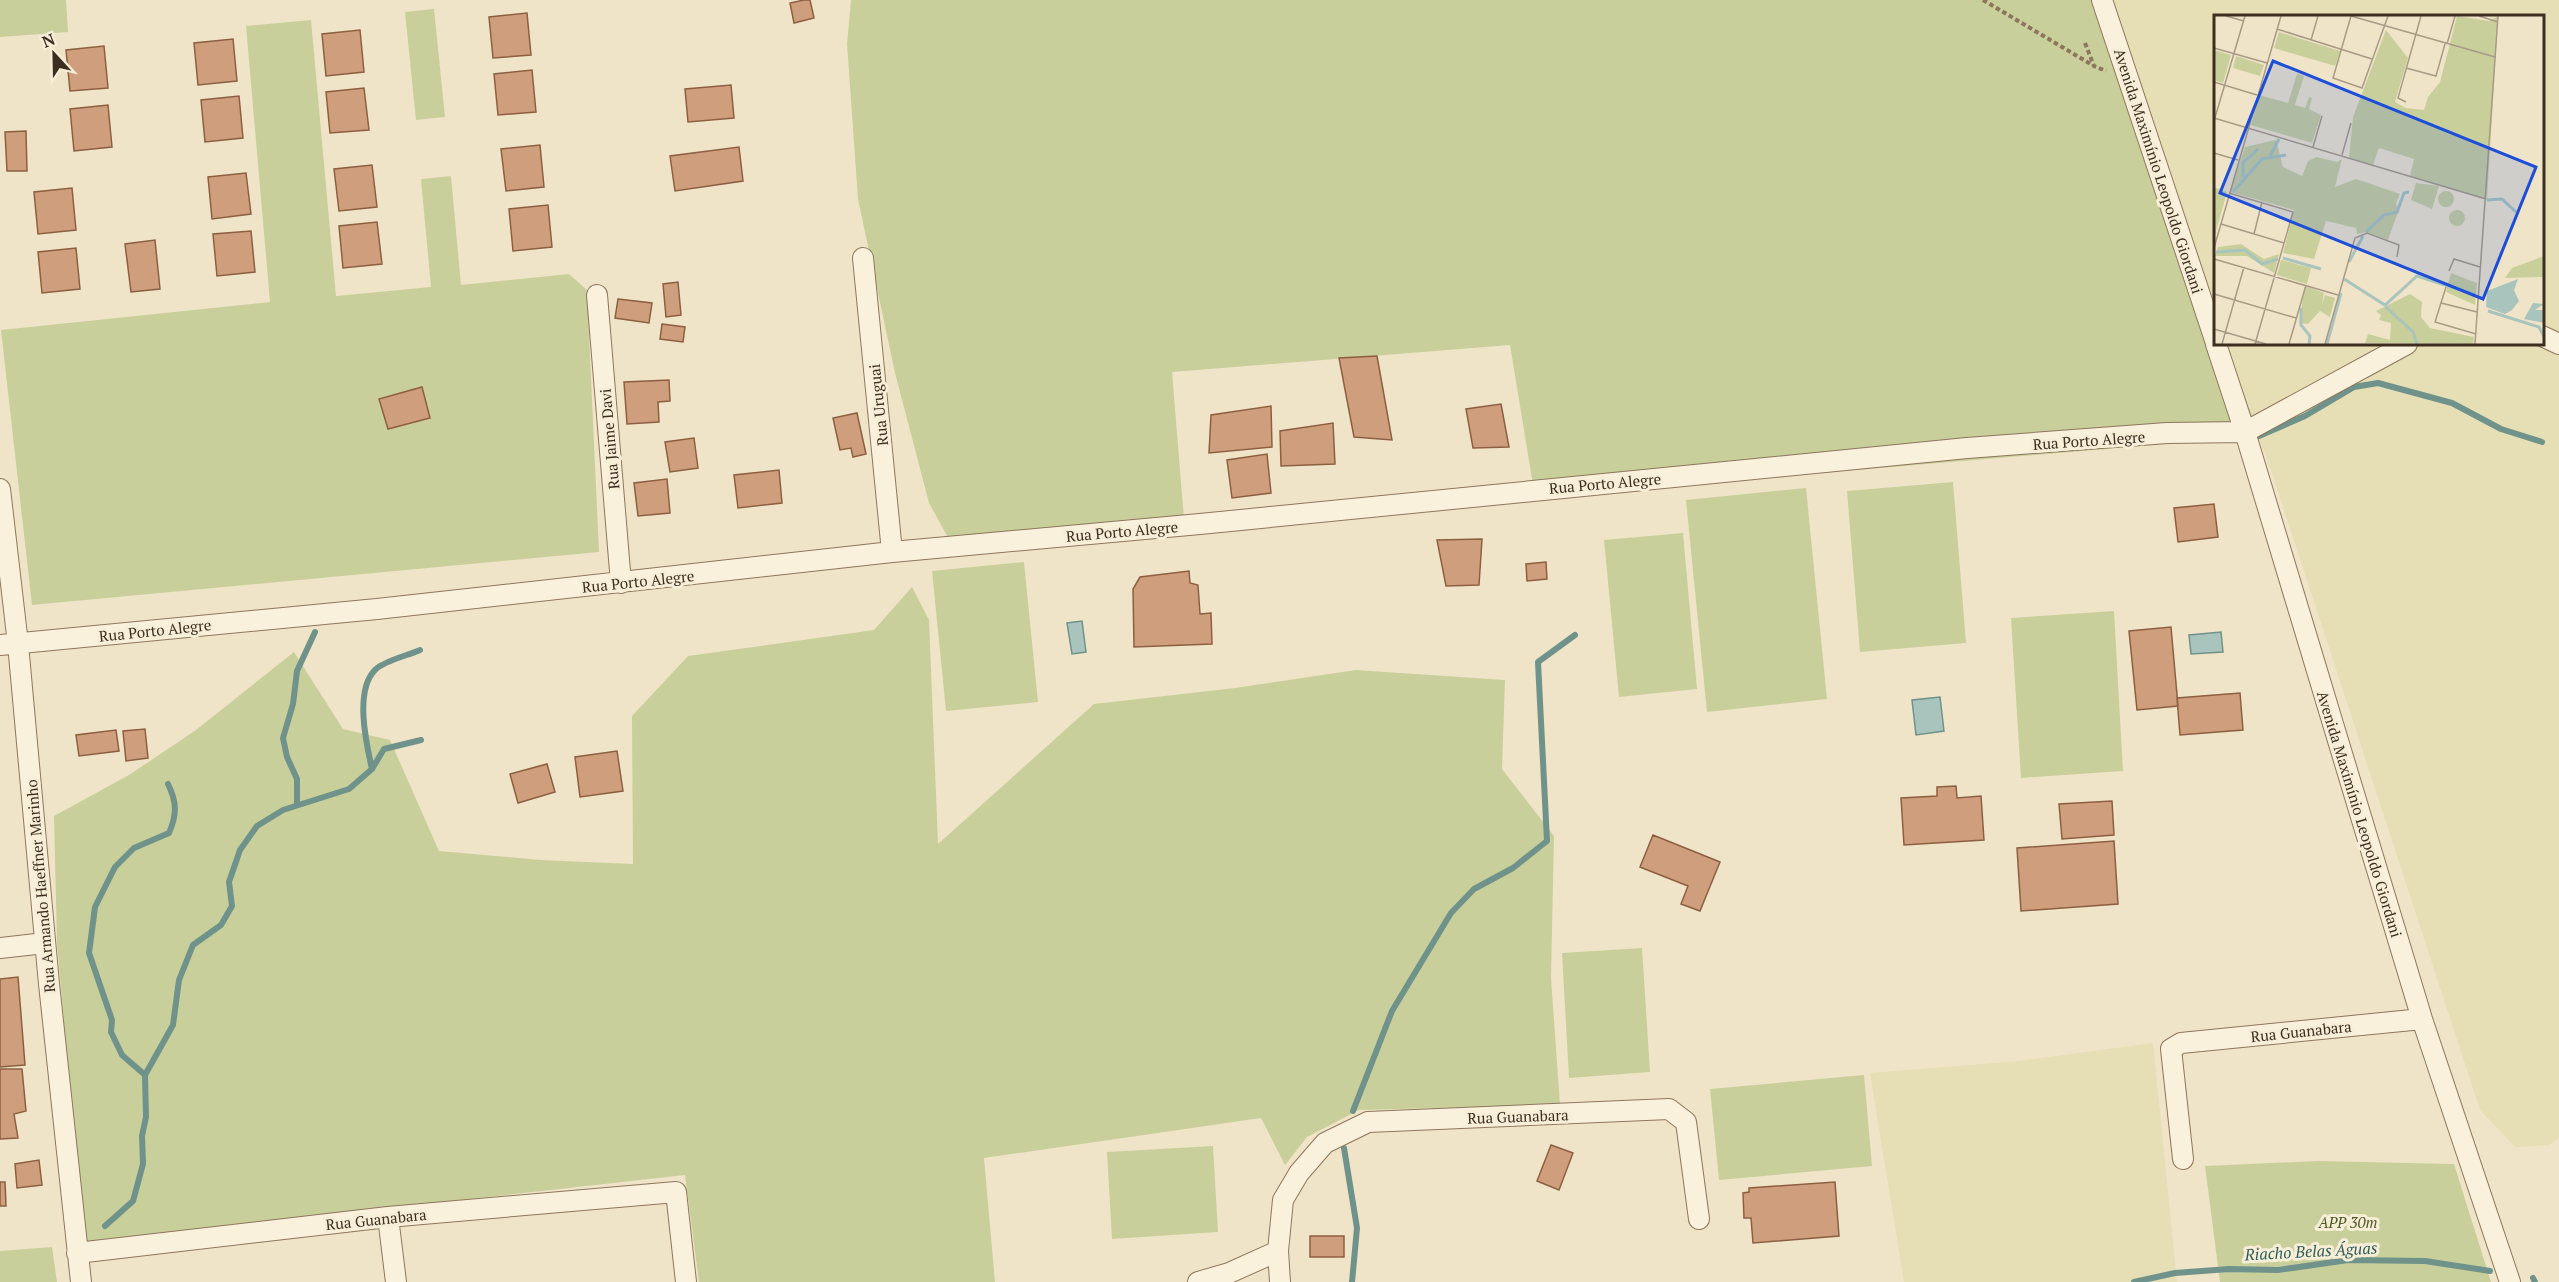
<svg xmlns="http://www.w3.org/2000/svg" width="2559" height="1282" viewBox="0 0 2559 1282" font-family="'PT Serif',serif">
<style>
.farmland{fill:#e6deb5}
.green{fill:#c9cf9b}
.water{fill:#a9c4bc;stroke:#6f938a;stroke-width:1.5}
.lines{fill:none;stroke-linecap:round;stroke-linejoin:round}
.stream{stroke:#6f938a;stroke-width:6}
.building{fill:#cf9f7d;stroke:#8d5f41;stroke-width:1.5}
.minor-casing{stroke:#8d765c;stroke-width:22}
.path{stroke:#8d765c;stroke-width:4;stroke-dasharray:4.5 3;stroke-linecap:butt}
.minor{stroke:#faf1dc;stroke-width:20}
.labels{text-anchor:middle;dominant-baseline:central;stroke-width:6;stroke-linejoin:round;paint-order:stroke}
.street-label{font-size:15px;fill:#3d2e20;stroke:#f7eed8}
.park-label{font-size:15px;font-style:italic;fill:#4d5a26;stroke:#f7eed8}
.water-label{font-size:16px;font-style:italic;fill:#2f5d5a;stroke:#f7eed8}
.inset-river{fill:none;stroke:#a9c4bc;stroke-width:3}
.inset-road{fill:none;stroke:#a89b85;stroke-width:1.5}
.view{fill:#1d4ed8;fill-opacity:0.15;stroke:#1d4ed8;stroke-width:3}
.inset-edge{fill:none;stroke:#3d2e20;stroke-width:3}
</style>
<rect width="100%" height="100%" fill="#f0e4c8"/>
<path class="farmland" d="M2101,0H2559V1138L2549,1145L2515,1147L2480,1110L2270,467L2225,344H2542V16H2216L2215,316Z
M2153,1043L2177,1282H1904L1870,1073L2019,1061Z"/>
<path class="green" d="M0,0H66L68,32L0,37Z
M851,0H2101L2259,436L1535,497L1510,345L1172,372L1185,531L957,554L929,503L895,373L858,199L847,44Z
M434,9L445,117L416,120L405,12Z
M311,20L336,296L431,287L421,179L451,176L461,285L569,274L587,290L599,552L32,605L1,330L270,302L246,26Z
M1953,482L1966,643L1860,652L1847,491Z
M1806,488L1827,699L1707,712L1686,500Z
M1683,533L1697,689L1619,697L1604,540Z
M1024,562L1038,702L946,711L932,571Z
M912,587L929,620L938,844L1094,704L1235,688L1356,670L1505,680L1502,769L1554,836L1551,978L1560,1105L1359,1110L1307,1137L1285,1165L1261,1118L984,1158L995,1282H699L685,1175L83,1242L57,942L54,816L129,775L196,730L294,652L343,729L390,740L439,851L541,860L633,864L632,716L688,656L874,630Z
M2114,611L2123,771L2021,778L2011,618Z
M1642,948L1650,1072L1569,1078L1562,953Z
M1864,1075L1872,1166L1719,1180L1710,1089Z
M1213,1146L1218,1232L1112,1239L1107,1152Z
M2318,1161L2454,1164L2491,1282H2220L2205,1166Z
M52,1247L57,1282H0V1251Z"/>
<path class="water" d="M1082,621L1086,652L1072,654L1067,623Z
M2221,632L2223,652L2191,654L2189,635Z
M1940,697L1944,731L1916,735L1912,700Z"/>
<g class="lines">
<path class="stream" d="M2259,436L2305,416L2354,387L2378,383L2452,403L2501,429L2542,442
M372,769C366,743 354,689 376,669C384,661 409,655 420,650
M297,805V779L287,757L283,738L293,704L297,671L315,632
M145,1075L122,1055L111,1032L112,1020L89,953L95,907L115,867L134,848L169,833C177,815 177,802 168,784
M1353,1111L1392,1011L1451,913L1474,889L1513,868L1547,841L1538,662L1575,635
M1344,1148L1357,1228L1352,1282
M105,1226L133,1201L143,1164L142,1136L146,1117L145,1075L173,1025L179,980L193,945L221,925L232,906L229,882L240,850L257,826L283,810L349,789L372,769L384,749L421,740
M2533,1278L2535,1282
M2134,1282L2175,1273L2229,1269L2278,1270L2348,1260L2425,1261L2490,1271"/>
</g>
<path class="building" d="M804,0H810L814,18L794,23L790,3Z
M527,13L531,55L493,58L489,17Z
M360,30L364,72L326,76L322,34Z
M233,39L237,81L198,85L194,43Z
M104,46L108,88L70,91L66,50Z
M532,70L536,112L498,115L494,74Z
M731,85L734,118L688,122L685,89Z
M364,88L369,130L330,133L326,92Z
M239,96L243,138L205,142L201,100Z
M108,105L112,147L74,151L70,109Z
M26,131L27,171H7L5,132Z
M540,145L544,187L506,191L501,149Z
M739,147L743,181L675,191L670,156Z
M372,165L377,207L339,211L334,169Z
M246,173L251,214L212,219L208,177Z
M72,188L76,230L38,234L34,192Z
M548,205L552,247L513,251L509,209Z
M377,222L382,264L343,268L339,226Z
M251,231L255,272L217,276L213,234Z
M155,240L160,289L131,292L125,244Z
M76,248L80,289L42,293L38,252Z
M678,282L681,315L666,317L663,284Z
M618,299L652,303L649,323L615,318Z
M662,324L685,327L683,342L660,339Z
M1377,356L1392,440L1354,437L1339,358Z
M669,380L670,401L658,402L659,422L627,424L624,382Z
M422,387L430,418L388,429L379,399Z
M1501,404L1509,447L1473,448L1466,409Z
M1271,406L1272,447L1209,453L1211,415Z
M857,413L866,454L853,457L851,448L840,450L833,418Z
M1333,423L1335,464L1281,466L1280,431Z
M694,438L698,468L670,472L665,442Z
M1267,454L1271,493L1232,498L1227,460Z
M779,470L782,503L738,508L734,475Z
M667,479L670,513L638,516L634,483Z
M2214,504L2218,537L2178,542L2174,508Z
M1482,539L1479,585L1446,586L1437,540Z
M1546,562L1547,579L1527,581L1526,564Z
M1189,571L1190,583L1198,585L1200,614L1211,613L1212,644L1134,647L1133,589L1140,577Z
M2171,627L2178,706L2137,710L2129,631Z
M2240,693L2243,730L2180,735L2177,698Z
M145,729L148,758L126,761L123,731Z
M116,730L119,751L79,756L76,735Z
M617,751L623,791L580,797L575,757Z
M547,764L555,792L518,803L510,774Z
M1956,786L1957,798L1981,796L1984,840L1904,845L1901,798L1937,796V787Z
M2112,801L2114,835L2062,839L2059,804Z
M1653,835L1720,862L1700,911L1681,904L1688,886L1640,867Z
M2114,841L2118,904L2021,911L2017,848Z
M18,977L25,1065L0,1067V979Z
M0,1069H22L26,1111L14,1114L18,1138L0,1139Z
M1551,1145L1573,1153L1559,1190L1537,1181Z
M39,1160L42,1185L17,1188L15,1164Z
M0,1182H5L6,1206H0Z
M1835,1182L1839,1236L1753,1243L1751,1218H1744L1743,1193L1749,1192V1188Z
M1310,1236H1344V1257H1310Z"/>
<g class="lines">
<defs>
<path id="minor" d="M2102,0L2216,343
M863,258L892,552
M597,295L621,583
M2542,336L2559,344
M2216,344L2245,432L2422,1019L2510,1282
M0,489L18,644L49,984L81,1282
M0,645L377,609L892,552L1200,524L1967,448L2167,433L2245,432L2407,344
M0,948L45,943
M2183,1159L2171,1049L2181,1043L2422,1019
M388,1217L396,1282
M77,1253L388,1217L676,1192L686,1282
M1198,1282L1229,1273L1278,1251
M1280,1282L1278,1251L1283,1200L1299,1173L1325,1143L1368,1122L1669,1109L1686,1122L1699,1219"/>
</defs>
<use href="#minor" class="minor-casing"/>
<path class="path" d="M1983,0L2094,66
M2085,43L2094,66L2106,71"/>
<use href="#minor" class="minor"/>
</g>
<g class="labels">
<g class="street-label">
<text transform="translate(2159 171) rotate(72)">Avenida Maximínio Leopoldo Giordani</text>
<text transform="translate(878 405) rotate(-96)">Rua Uruguai</text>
<text transform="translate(609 439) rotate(-95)">Rua Jaime Davi</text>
<text transform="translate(2089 440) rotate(-4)">Rua Porto Alegre</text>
<text transform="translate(1605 483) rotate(-5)">Rua Porto Alegre</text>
<text transform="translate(1122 531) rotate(-5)">Rua Porto Alegre</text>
<text transform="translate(638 581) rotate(-6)">Rua Porto Alegre</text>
<text transform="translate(155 630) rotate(-6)">Rua Porto Alegre</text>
<text transform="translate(2360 814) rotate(73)">Avenida Maximínio Leopoldo Giordani</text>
<text transform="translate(40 886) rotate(-95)">Rua Armando Haeffner Marinho</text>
<text transform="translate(2301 1031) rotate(-6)">Rua Guanabara</text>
<text transform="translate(1518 1116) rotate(-2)">Rua Guanabara</text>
<text transform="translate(376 1219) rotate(-6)">Rua Guanabara</text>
</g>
<g class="park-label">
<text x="2348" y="1222">APP 30m</text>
</g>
<g class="water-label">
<text transform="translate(2311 1251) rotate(-3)">Riacho Belas Águas</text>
</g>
</g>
<g transform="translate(2214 15)">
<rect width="330" height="330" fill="#f0e4c8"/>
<path d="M243,1L275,6L284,1L273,185L196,161L200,144L165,133L159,150L135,143L139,102L172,15L194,43L181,87L192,93L210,95L214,82L226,67ZM65,17L126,36L121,51L60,33ZM0,35L17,40L9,68L0,65ZM22,41L50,50L46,61L19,53ZM83,59L90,61L81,90L91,93L95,82L98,83L95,94L107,100L98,128L37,110L45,80L74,88ZM62,125L69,152L88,161L94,146L103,142L123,147L128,144L121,172L142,164L186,179L182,188L184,197L174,225L153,217L143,219L142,213L112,206L100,244L69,238L80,195L16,177L31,132ZM202,168L225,171L218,194L197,185ZM0,172L13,177L0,223ZM224 184a8 8 0 1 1 16 0a8 8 0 1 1-16 0ZM235 203a8 8 0 1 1 16 0a8 8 0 1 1-16 0ZM27,229L50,244L65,239L60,258L33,241H1L4,232ZM330,241V262L291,263L298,253ZM67,245L97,253L93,269L63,260ZM237,258L263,268L261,290L232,277ZM91,271L110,278L108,290L111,280L121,283L116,302L106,296L94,309L85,308ZM196,279L208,287L207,302L216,313L260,322L259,329L151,328L154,319L176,325L177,308L165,305L167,300L162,296Z" fill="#c9cf9b"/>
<path d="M304,264L300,275L305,286L298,295L291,299L272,292L273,276ZM319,288L330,289L321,295H330V308L310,304Z" fill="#a9c4bc"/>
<path class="inset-river" d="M56,141L65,124M29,162V148L44,134M19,177L48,144L72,140M273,185L288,184L302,197M152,217L170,200L183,197L190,178L195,177M2,237L31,235L48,249L64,244M69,243L107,254M135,247L149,221M130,264L171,290L203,261L262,280M172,292L199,317L203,329M87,293V310L96,321L95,329M274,296L325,312L330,322M113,329L127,278"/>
<path class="inset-road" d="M12,1L30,6M137,1L119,63L148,73L174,1M137,1L281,42M265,1L284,7M63,14L158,44M97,25L104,1M233,29L241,1M0,33L53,48M192,53L222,61L231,29M0,67L43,80M192,87L184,83L207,1M0,103L272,184M0,106L31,1M99,132L108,101M0,138L24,145M128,140L137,108M15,178L79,197L41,329M7,209L70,228M40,219L48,187M0,233L67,1M0,244L124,280M235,256L240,244L266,252M232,272L221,307L262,319M0,279L82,303M227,288L263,297M0,314L52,329M8,329L30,252M75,329L92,270M111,329L141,223L153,218L185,230L183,242M261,329L284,1"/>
<path class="view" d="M59,46L322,152L269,284L6,178Z"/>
<rect width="330" height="330" class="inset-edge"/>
</g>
<g transform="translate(54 54) rotate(338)" stroke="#f7eed8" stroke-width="4.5" paint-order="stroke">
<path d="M0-4.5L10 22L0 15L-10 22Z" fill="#3d2e20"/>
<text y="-9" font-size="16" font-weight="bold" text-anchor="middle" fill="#3d2e20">N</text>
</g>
</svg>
